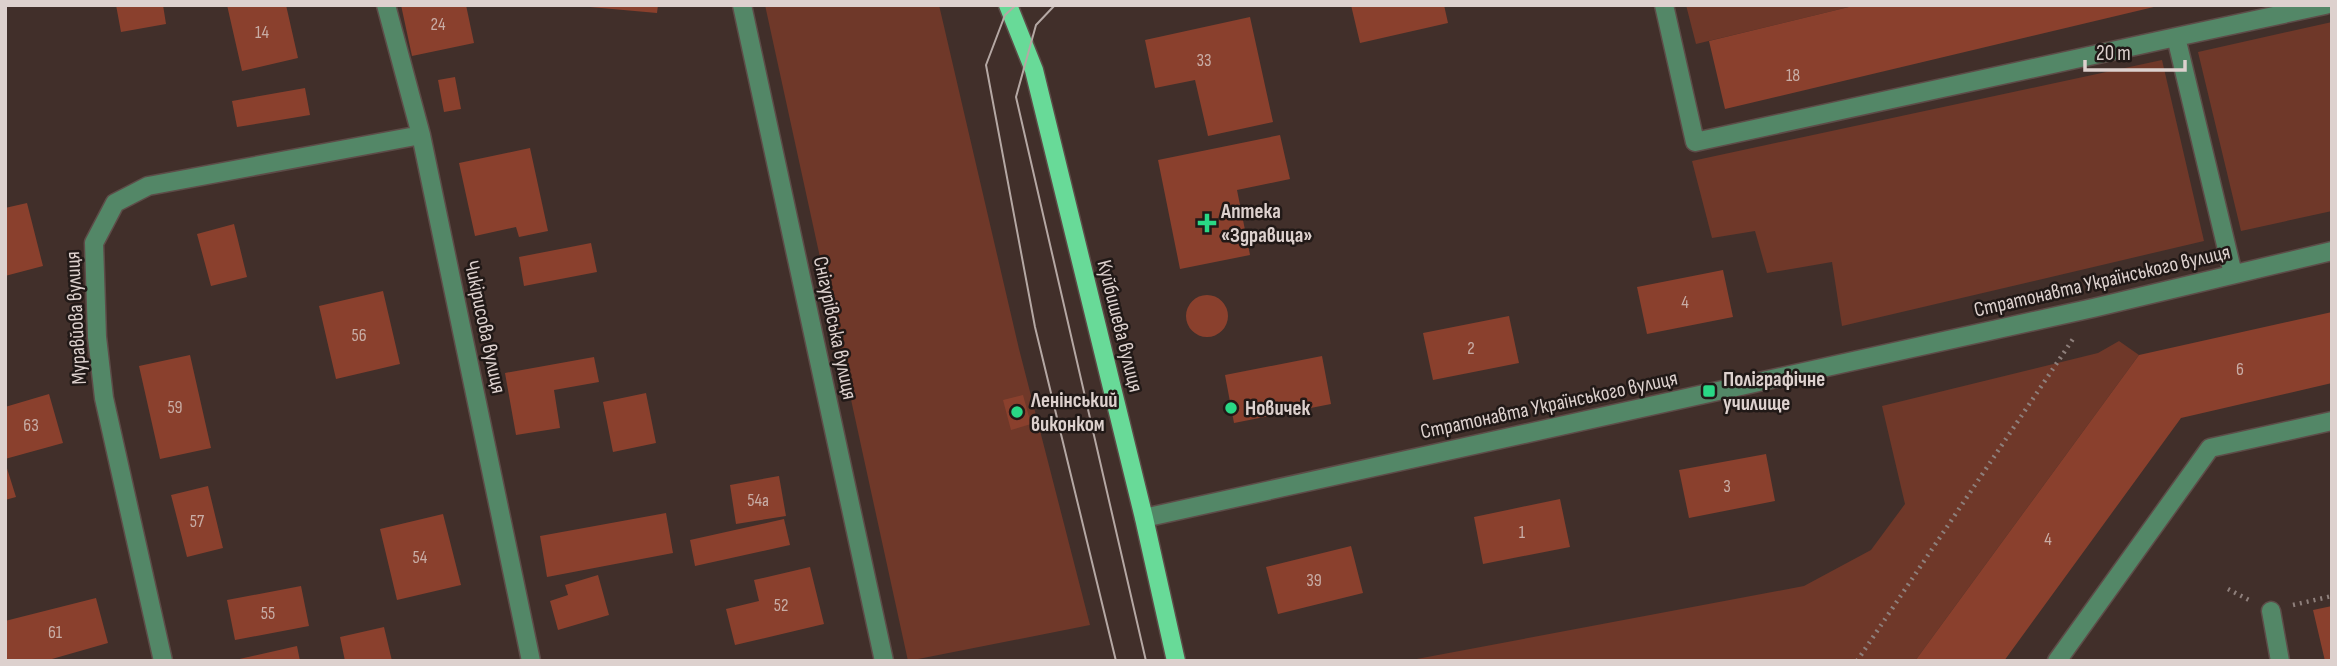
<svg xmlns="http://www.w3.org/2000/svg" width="2337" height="666" viewBox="0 0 2337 666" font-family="'Sofia Sans Condensed',sans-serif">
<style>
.green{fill:#6f3829}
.building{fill:#8a402d}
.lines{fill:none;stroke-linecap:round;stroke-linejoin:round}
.minor-casing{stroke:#5d4c48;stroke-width:21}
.major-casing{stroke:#5d4c48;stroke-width:21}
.path{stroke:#8e7f7b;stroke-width:4.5;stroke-dasharray:2 5;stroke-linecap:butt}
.minor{stroke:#538767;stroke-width:18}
.major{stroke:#68da98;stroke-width:18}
.tram{stroke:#b5a8a4;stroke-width:2}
.poi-dot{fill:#29d885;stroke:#211917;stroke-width:2.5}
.labels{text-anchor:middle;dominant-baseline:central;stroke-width:5;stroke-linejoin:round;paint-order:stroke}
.number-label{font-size:18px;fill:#c8ada6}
.poi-label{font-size:21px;font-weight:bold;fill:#ddd1ce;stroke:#211917;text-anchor:start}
.street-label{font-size:21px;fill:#ddd1ce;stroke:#211917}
</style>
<rect width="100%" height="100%" fill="#412f2a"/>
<path class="green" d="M765,5H939L1019,349L1090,625L908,661Z
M1686,5H1857L1696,44Z
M2332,22V211L2241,231L2198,52Z
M2162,60L2204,241L1842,326L1832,262L1767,273L1755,231L1712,238L1692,161Z
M2119,341L2139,355L1915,661H1406L1804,586L1871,550L1905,504L1882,406L2098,353Z"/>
<path class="building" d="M116,5H163L166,24L121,32Z
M227,5H286L298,58L242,71Z
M401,5H466L474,43L412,56Z
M590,5H658L657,13L590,7Z
M1351,5H1444L1448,23L1360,43Z
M1857,5H2158V6L1725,109L1709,41Z
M1250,17L1273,122L1208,136L1195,80L1155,88L1145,40Z
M455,77L461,109L444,112L438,80Z
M305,88L310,115L237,127L232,101Z
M1280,135L1290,179L1237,190L1250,255L1180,269L1158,160Z
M530,148L548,231L519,237L516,227L475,236L459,163Z
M27,203L43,266L5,276V208Z
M234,224L247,277L211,286L197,234Z
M591,243L597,272L524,286L519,257Z
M1723,270L1733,317L1647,334L1637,287Z
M383,291L400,364L336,379L319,306Z
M1186 316a21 21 0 1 1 42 0a21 21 0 1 1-42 0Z
M2332,312V383L2181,418L2004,661H1915L2139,355Z
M1509,316L1519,363L1433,380L1423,333Z
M190,355L211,448L160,459L139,366Z
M1322,356L1331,404L1234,423L1225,375Z
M594,357L599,382L554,390L560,428L516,435L505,373Z
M646,393L656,443L613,452L603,402Z
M49,394L63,443L5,459V407Z
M1023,395L1031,424L1011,430L1003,400Z
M1766,454L1775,501L1689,518L1679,470Z
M5,462L16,497L5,500Z
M779,476L786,516L736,524L730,485Z
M208,486L223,548L187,557L171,495Z
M1560,499L1570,547L1483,564L1474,517Z
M666,513L673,553L547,577L540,536Z
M443,514L461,585L397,600L380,529Z
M784,519L790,545L695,566L690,540Z
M1351,546L1363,593L1278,614L1266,567Z
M810,567L824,624L735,645L726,609L759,601L754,580Z
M598,575L609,615L558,630L550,601L568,595L565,585Z
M301,586L309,626L235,640L227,600Z
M96,598L108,643L45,661H5V621Z
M2332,606V661H2325L2313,610Z
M384,627L392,661H345L340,637Z
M297,646L300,661H235V660Z"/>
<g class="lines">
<defs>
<path id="minor" d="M386,5L421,135L531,661
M742,5L884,661
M1664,5L1695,142L2176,37
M2233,274L2176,37L2325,5
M1144,518L2093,308L2332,251
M2271,611L2280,661
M163,661L104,398L97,337L94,243L115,203L148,186L421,135
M2057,661L2210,448L2332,421"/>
<path id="major" d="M1008,5L1034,70L1144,518L1176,661"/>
</defs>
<use href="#minor" class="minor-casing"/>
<use href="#major" class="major-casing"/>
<path class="path" d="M2228,589L2249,600
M2293,605L2332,596
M1857,661L2073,339"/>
<use href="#minor" class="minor"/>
<use href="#major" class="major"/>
<path class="tram" d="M1016,5L1005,15L986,65L1035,327L1116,661
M1055,5L1036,25L1016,97L1146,661"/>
</g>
<g class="poi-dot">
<path d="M1203.5 212.5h7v7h7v7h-7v7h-7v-7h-7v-7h7z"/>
<rect x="1702" y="384" width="14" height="14" rx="3.5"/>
<circle cx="1231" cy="408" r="7"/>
<circle cx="1017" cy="412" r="7"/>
</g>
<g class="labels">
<g class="number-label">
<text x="438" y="24">24</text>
<text x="262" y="32">14</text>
<text x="1204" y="60">33</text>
<text x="1793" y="75">18</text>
<text x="1685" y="302">4</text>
<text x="359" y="335">56</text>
<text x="1471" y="348">2</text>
<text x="2240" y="369">6</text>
<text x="175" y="407">59</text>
<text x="31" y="425">63</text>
<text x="1727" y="486">3</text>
<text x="758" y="500">54а</text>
<text x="197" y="521">57</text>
<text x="1522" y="532">1</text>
<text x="2048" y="539">4</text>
<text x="420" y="557">54</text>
<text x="1314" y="580">39</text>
<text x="781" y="605">52</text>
<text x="268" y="613">55</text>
<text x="55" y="632">61</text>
</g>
<g class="poi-label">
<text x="1221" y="211">Аптека<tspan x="1221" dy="24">«Здравица»</tspan></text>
<text x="1723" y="379">Поліграфічне<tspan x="1723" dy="24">училище</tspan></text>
<text x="1031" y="400">Ленінський<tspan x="1031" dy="24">виконком</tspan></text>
<text x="1245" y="408">Новичек</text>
</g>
<g class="street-label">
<text transform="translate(2102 281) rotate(-13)">Стратонавта Українського вулиця</text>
<text transform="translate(76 318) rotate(-93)">Муравйова вулиця</text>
<text transform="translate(1120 326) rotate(76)">Куйбишева вулиця</text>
<text transform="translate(485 327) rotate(78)">Чикірисова вулиця</text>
<text transform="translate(835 328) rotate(78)">Снігурівська вулиця</text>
<text transform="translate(1549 405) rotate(-12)">Стратонавта Українського вулиця</text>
</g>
</g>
<rect width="2337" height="666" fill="none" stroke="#ddd1ce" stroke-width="14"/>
<path d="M2085 60v10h100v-10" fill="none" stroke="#ddd1ce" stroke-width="3.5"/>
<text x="2096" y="60" font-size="21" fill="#ddd1ce" stroke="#211917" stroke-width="5" paint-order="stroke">20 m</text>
</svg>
